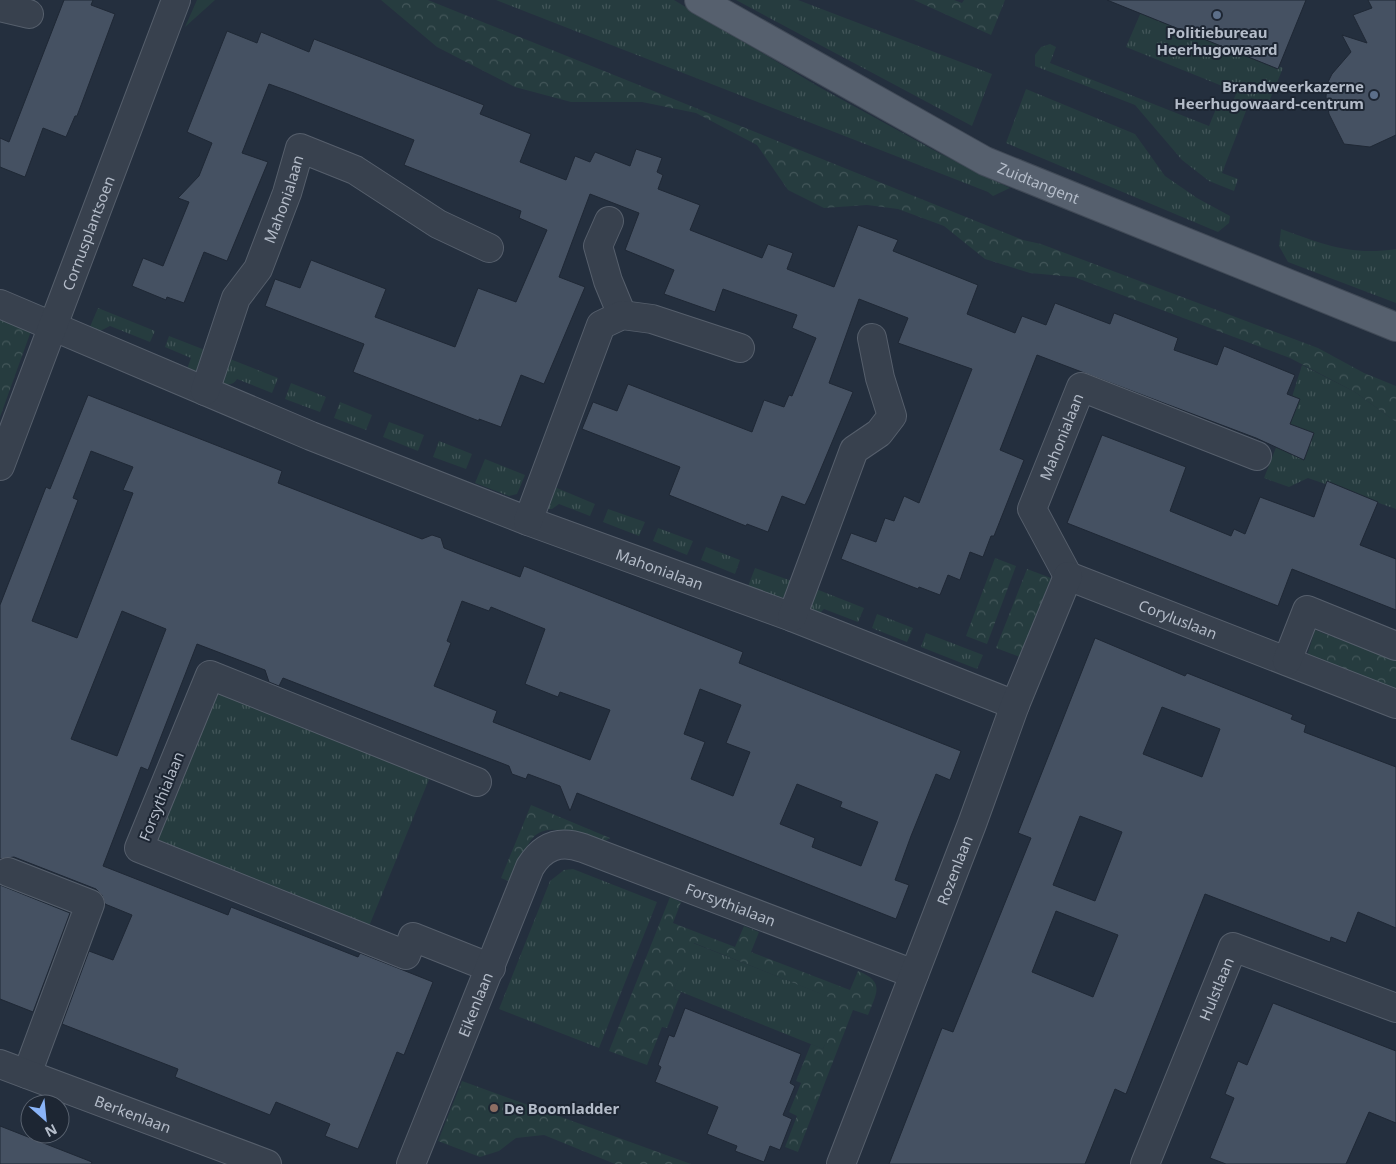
<svg xmlns="http://www.w3.org/2000/svg" width="1396" height="1164" viewBox="0 0 1396 1164" font-family="'Noto Sans',sans-serif">
<style>
.grass{fill:url(#grass-tufts)}
.forest{fill:url(#forest-crowns)}
.building{fill:#455162;stroke:#1f2835;fill-rule:evenodd}
.lines{fill:none;stroke-linecap:round;stroke-linejoin:round}
.minor-casing{stroke:#565f6c;stroke-width:30}
.major-casing{stroke:#414a57;stroke-width:30}
.minor{stroke:#38414e;stroke-width:28}
.major{stroke:#56606e;stroke-width:28}
.service-dot{fill:#5c6f8a;stroke:#1d2633;stroke-width:2}
.education-dot{fill:#8d6e63;stroke:#1d2633;stroke-width:2}
.labels{text-anchor:middle;dominant-baseline:central;stroke-width:4;stroke-linejoin:round;paint-order:stroke}
.poi-label{font-size:15px;font-weight:bold;fill:#b4bcc9;stroke:#1d2633}
.street-label{font-size:15px;fill:#b4bcc9;stroke:#1d2633}
</style>
<defs>
<pattern id="grass-tufts" width="24" height="20" patternUnits="userSpaceOnUse" patternTransform="scale(1.25)"><rect width="24" height="20" fill="#263c3f"/><path d="M3 7l-1-3M5 7V3M7 7l1-3M15 17l-1-3M17 17v-4M19 17l1-3" fill="none" stroke="#435659"/></pattern>
<pattern id="forest-crowns" width="20" height="18" patternUnits="userSpaceOnUse" patternTransform="scale(1.25)"><rect width="20" height="18" fill="#263c3f"/><path d="M2 6a3 3 0 1 1 6 0M12 15a3 3 0 1 1 6 0" fill="none" stroke="#435659"/></pattern>
</defs>
<rect width="100%" height="100%" fill="#242f3e"/>
<path class="grass" d="M197,0H215L185,27Z
M496,0H674L819,87L939,153L1010,188L993,196L988,192Z
M736,0H798L992,74L972,126Z
M1141,12L1283,68L1268,104L1251,98L1222,173L1238,179L1234,191L1209,181L1182,160L1135,105L1035,66V55L1041,47L1050,44L1056,47L1050,63L1209,126L1220,99L1232,103L1237,92L1126,47Z
M1026,89L1135,134L1165,176L1197,198L1230,216L1229,223L1218,232L1006,143Z
M1281,229C1323,244 1350,256 1396,249V303L1288,262L1279,246Z
M98,308L155,331L150,342L110,326L98,332L89,329Z
M169,336L205,350L196,373L187,369L191,358L165,347Z
M225,357L278,378L272,393L237,379C234,385 227,386 222,382Z
M1302,365L1355,392L1396,422V509L1308,478L1289,487L1264,478L1277,445Z
M291,383L326,397L320,412L285,399Z
M340,402L372,415L366,430L334,418Z
M389,422L424,435L418,451L383,437Z
M439,441L472,454L466,469L433,457Z
M485,459L525,475L517,494L509,496L475,483Z
M545,483L595,504L590,516L559,504L552,509H546Z
M608,509L645,522L639,536L603,522Z
M658,528L693,541L687,555L653,541Z
M706,547L740,560L735,574L701,560Z
M755,568L792,581L787,595L777,601L747,589Z
M811,587L864,608L858,622L824,609L819,614H811L806,601Z
M877,614L913,628L907,642L872,628Z
M926,633L983,655L977,669L921,647Z
M214,684L432,772L365,936L147,847Z
M573,869L657,902L599,1048L499,1009L550,881L564,870Z
M693,943L842,1002L823,1049L674,989Z"/>
<path class="forest" d="M381,0H428L1023,240L1041,244L1318,348L1364,373L1396,386V422L1355,392L1290,358L1074,277L1030,273L985,259L944,226L898,209L867,205L824,208L788,190L757,145L696,113L642,102H571L515,87L437,47Z
M914,0H954L962,3L964,0H1005L991,35Z
M0,319L31,331L0,417Z
M995,558L1016,566L987,644L966,636Z
M1027,569L1051,578L1020,657L996,648Z
M1315,630L1396,661V692L1306,659Z
M531,805L610,838L600,844C581,837 547,818 531,840C523,851 519,870 513,883L501,878Z
M670,897L681,902L673,923L735,947L744,926L759,932L751,952L850,990L858,971C885,982 877,992 868,1015L853,1010L798,1152L785,1147L797,1116L789,1112L801,1083L796,1081L811,1044L823,1049L841,1002L694,943L674,989L681,992L667,1028L662,1027L647,1065L609,1051Z
M462,1081L691,1164H615L544,1135L516,1138L499,1151L480,1157L438,1141Z"/>
<path class="building" d="M64,0H93L91,5L115,14L77,116H75L66,137L43,128L25,177L0,167V138L9,142Z
M1107,0H1306L1278,69Z
M1368,0H1396V135L1370,147L1344,144L1329,114L1326,97L1327,84L1332,74L1351,52L1342,35L1367,43L1353,15L1372,8Z
M227,31L257,43L261,32L309,52L314,39L484,105L480,114L531,134L520,162L566,180L575,156L590,162L595,152L630,166L636,149L662,158L657,172L663,175L658,189L700,205L690,230L762,258L768,244L793,253L787,269L834,287L858,225L898,240L893,251L978,285L967,314L1015,333L1022,316L1046,325L1055,303L1110,324L1114,313L1178,338L1174,350L1217,365L1224,346L1295,375L1287,394L1300,399L1290,424L1314,433L1304,460L1256,438L1037,355L1000,450L1024,460L994,536H991L983,557L970,552L960,580L948,575L940,595L919,587L918,589L841,559L851,533L876,542L885,518L894,521L904,496L919,503L972,369L898,343L908,318L859,299L829,383L853,392L812,490L805,505L782,496L768,532L747,524L746,526L669,495L680,467L582,429L593,402L617,411L628,384L752,432L764,400L784,407L789,395L792,396L816,338L792,328L797,315L723,289L715,312L664,294L674,270L625,250L639,213L590,194L559,277L585,287L544,384L521,375L501,427L479,419V421L353,372L364,344L265,306L275,279L300,288L311,260L386,289L375,317L455,347L478,288L516,302L547,230L519,218L521,211L404,165L414,140L294,93L269,84L242,153L268,162L227,261L204,252L184,303L167,297L166,300L132,286L143,258L163,266L189,202L178,198L199,176L212,143L187,132Z
M88,395L282,471L278,483L422,539L432,535L441,538L444,548L467,557L520,577L524,566L743,652L739,663L961,751L950,780L936,774L911,836L895,880L909,885L896,919L577,793L570,811L560,786L528,774L526,779L512,774L509,766L283,678L279,686L269,682L265,670L197,644L148,770L141,767L103,866L228,915L231,907L358,957L360,953L433,982L404,1055L397,1052L358,1149L325,1136L330,1124L276,1102L270,1115L175,1077L178,1069L62,1024L89,951L113,960L132,915L105,904L102,895L96,889L14,857L0,859V605L46,487L50,489ZM91,451L133,467L123,490L133,493L77,638L32,621L78,500L73,498ZM462,601L489,611L491,607L545,629L525,684L558,697L560,692L610,710L590,760L493,722L497,711L434,686L451,643L447,641ZM122,611L166,629L117,756L71,739ZM700,689L741,705L726,743L750,752L733,796L691,779L705,742L684,734ZM797,784L842,802L840,807L878,822L861,866L812,847L815,838L780,824Z
M1102,435L1186,467L1170,511L1231,536L1234,529L1245,534L1260,497L1314,517L1327,481L1378,502L1360,545L1396,559V610L1292,569L1278,606L1067,523Z
M1095,638L1185,676L1187,673L1293,715L1291,719L1306,725L1304,732L1396,767V928L1358,912L1346,943L1331,937L1330,942L1205,894L1126,1094L1115,1089L1085,1164H889L942,1028L953,1032L1031,838L1018,833ZM1162,707L1220,729L1202,777L1143,754ZM1080,816L1122,832L1095,901L1053,885ZM1056,911L1118,935L1093,997L1032,972Z
M0,885L70,913L33,1012L0,999Z
M1273,1003L1396,1051V1123L1369,1112L1346,1164H1226L1210,1158L1234,1098L1225,1094L1238,1061L1247,1065Z
M685,1008L801,1054L790,1083L795,1086L783,1115L792,1119L780,1150L770,1146L764,1162L735,1151L737,1146L707,1134L718,1107L655,1082L661,1067L658,1065L669,1035L674,1037Z
M0,1126L92,1162L91,1164H0Z"/>
<g class="lines">
<defs>
<g id="minor">
<path d="M0,7L29,14"/>
<path d="M609,221L598,246L608,281L622,315"/>
<path id="s1" d="M0,304L311,436L528,521L792,617L1015,705"/>
<path id="s2" d="M205,391L236,298L258,269L287,193L300,148L355,170L438,224L489,248"/>
<path id="s3" d="M0,466L176,0"/>
<path d="M528,521L601,325L622,315L652,319L740,348"/>
<path id="s4" d="M1068,576L1032,509L1081,387L1257,456"/>
<path id="s5" d="M1068,576L1396,704"/>
<path d="M792,617L854,450L879,433L892,416L880,378L872,338"/>
<path d="M1287,661L1307,610L1396,646"/>
<path d="M477,782L210,675L139,848L406,955L413,937L491,968"/>
<path d="M8,872L90,904L27,1074"/>
<path id="s6" d="M0,1064L267,1164"/>
<path id="s7" d="M411,1164L530,867C543,846 560,840 583,848L914,974"/>
<path id="s8" d="M841,1164L972,824L1015,705L1068,576"/>
<path id="s9" d="M1145,1164L1233,947L1396,1008"/>
</g>
<g id="major">
<path id="s10" d="M699,0L985,161L1396,327"/>
</g>
</defs>
<use href="#minor" class="minor-casing"/>
<use href="#major" class="major-casing"/>
<use href="#minor" class="minor"/>
<use href="#major" class="major"/>
</g>
<g class="service-dot">
<circle cx="1217" cy="15" r="5"/>
<circle cx="1374" cy="95" r="5"/>
</g>
<circle class="education-dot" cx="494" cy="1108" r="5"/>
<g class="labels">
<g class="poi-label">
<text x="1217" y="32">Politiebureau<tspan x="1217" dy="17">Heerhugowaard</tspan></text>
<text x="1364" y="86" text-anchor="end">Brandweerkazerne<tspan x="1364" dy="17">Heerhugowaard-centrum</tspan></text>
<text x="504" y="1108" text-anchor="start">De Boomladder</text>
</g>
<g class="street-label">
<text stroke="none"><textPath href="#s10" startOffset="386">Zuidtangent</textPath></text>
<text stroke="none"><textPath href="#s2" startOffset="209">Mahonialaan</textPath></text>
<text stroke="none"><textPath href="#s3" startOffset="249">Cornusplantsoen</textPath></text>
<text stroke="none"><textPath href="#s4" startOffset="154">Mahonialaan</textPath></text>
<text stroke="none"><textPath href="#s1" startOffset="711">Mahonialaan</textPath></text>
<text stroke="none"><textPath href="#s5" startOffset="118">Coryluslaan</textPath></text>
<text transform="translate(161 796) rotate(-68)">Forsythialaan</text>
<text stroke="none"><textPath href="#s8" startOffset="315">Rozenlaan</textPath></text>
<text stroke="none"><textPath href="#s7" startOffset="540">Forsythialaan</textPath></text>
<text stroke="none"><textPath href="#s9" startOffset="189">Hulstlaan</textPath></text>
<text stroke="none"><textPath href="#s7" startOffset="172">Eikenlaan</textPath></text>
<text stroke="none"><textPath href="#s6" startOffset="142">Berkenlaan</textPath></text>
</g>
</g>
<g transform="translate(45 1119) rotate(153)"><circle r="24" fill="#1d2633" stroke="#59626f"/>
<path d="M0-4L9 19L0 12L-9 19Z" fill="#8ab4f8"/>
<text y="-8" font-size="14" font-weight="bold" text-anchor="middle" fill="#b4bcc9">N</text>
</g>
</svg>
